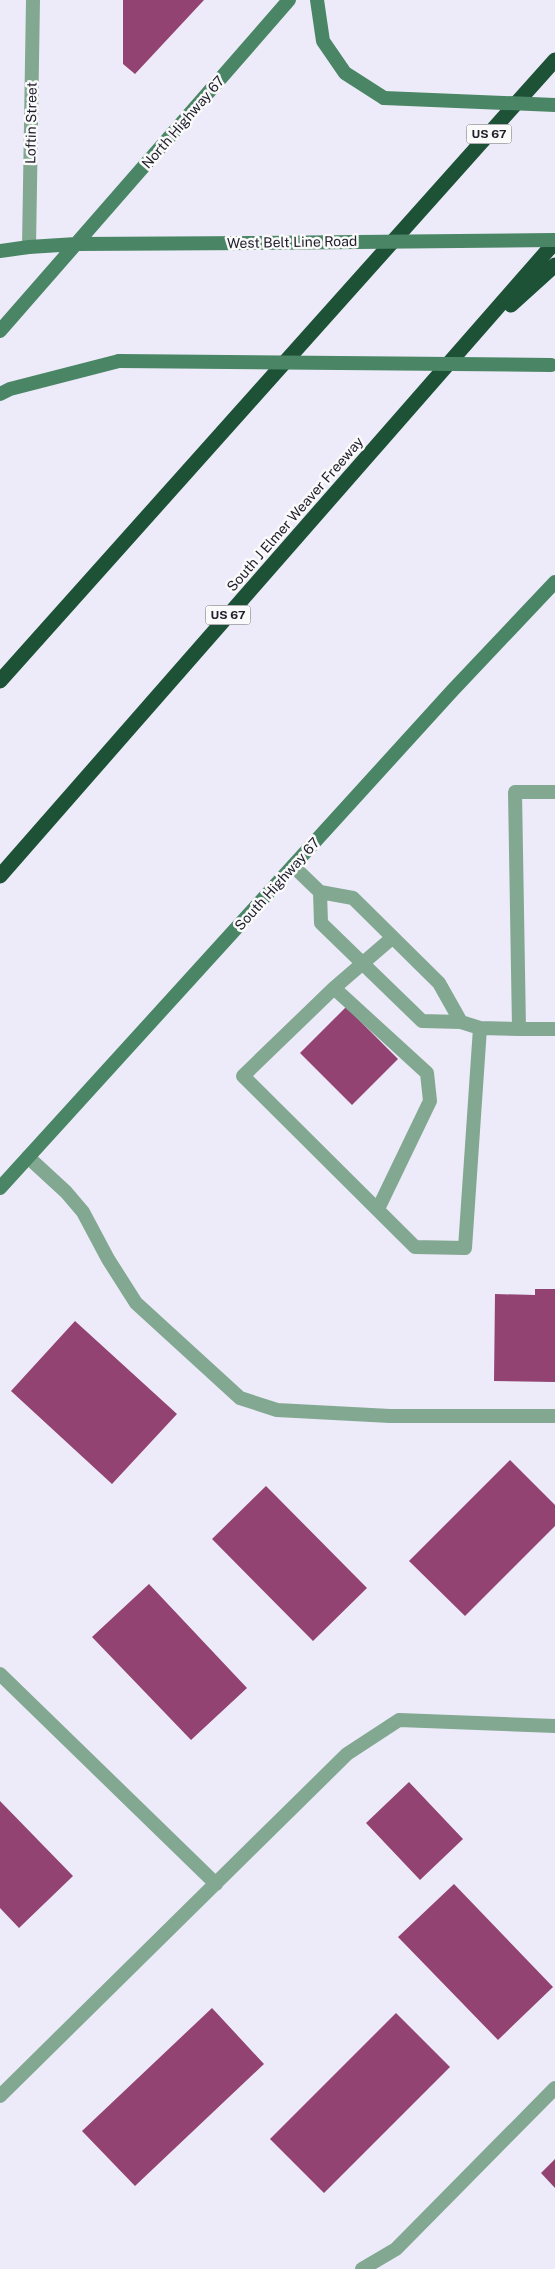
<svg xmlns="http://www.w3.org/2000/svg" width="555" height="2269" viewBox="0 0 555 2269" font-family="'Public Sans',sans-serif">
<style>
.building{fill:#924372}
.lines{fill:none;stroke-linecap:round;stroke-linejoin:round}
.service{stroke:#82a891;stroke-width:14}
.minor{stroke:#82a891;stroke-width:14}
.secondary{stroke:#4a8665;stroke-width:14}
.motorway{stroke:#1d5237;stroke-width:15}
.secondary-bridge{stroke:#4a8665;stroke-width:14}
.labels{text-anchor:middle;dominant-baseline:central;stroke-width:5;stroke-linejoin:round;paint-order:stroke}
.shield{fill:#fafafa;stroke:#63616a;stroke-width:1}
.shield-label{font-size:12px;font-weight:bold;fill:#22202d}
.street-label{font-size:14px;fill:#22202d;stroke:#fafafa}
</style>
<rect width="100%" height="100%" fill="#edebf9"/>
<path class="building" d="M123,0H204L135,74L123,64Z
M346,1007L398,1059L352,1105L300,1053Z
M535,1289H555V1382L494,1381L495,1294L535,1295Z
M75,1321L177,1414L112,1484L11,1391Z
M510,1460L555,1505V1526L465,1616L409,1561Z
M266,1486L367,1588L313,1641L212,1539Z
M149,1584L247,1688L191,1740L92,1637Z
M409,1782L463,1839L420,1880L366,1823Z
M0,1801L73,1876L19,1928L0,1908Z
M454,1884L553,1987L498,2040L398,1937Z
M212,2008L264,2064L135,2186L82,2131Z
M396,2013L450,2067L324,2193L270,2139Z
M555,2159V2188L541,2173Z"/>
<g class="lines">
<path class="service" d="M293,866L320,892
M392,938L334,988L243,1076L415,1247L465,1248L480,1028
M334,988L427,1073L430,1101L378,1209
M461,1022L439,983L353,898L320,892L321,923L422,1021L461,1022L480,1028L519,1029L515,792H555
M519,1029H555
M28,1157L66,1192L83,1212L108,1259L136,1303L240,1398L277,1410L390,1416H555
M0,1674L216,1884
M0,2096L347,1754L399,1720L555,1726
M362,2269L396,2249L555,2088"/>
<path class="minor" d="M29,247L33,0"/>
<path class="secondary" d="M317,0L323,41L345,73L384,98
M0,251L29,247L76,244L255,243
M0,331L289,0
M0,394L10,389L119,361
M0,1188L452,691L555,582"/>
<path class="motorway" d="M511,305L555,265
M0,681L555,60
M0,876L555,242"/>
<path class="secondary-bridge" d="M384,98L555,105
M255,243L555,240
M119,361L551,365"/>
</g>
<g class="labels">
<g class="shield">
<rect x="466.5" y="124.5" width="45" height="19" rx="4"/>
<rect x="205.5" y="605.5" width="45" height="19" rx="4"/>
</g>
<g class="shield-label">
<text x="489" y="134">US 67</text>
<text x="228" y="615">US 67</text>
</g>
<g class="street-label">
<text transform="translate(183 122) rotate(-49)">North Highway 67</text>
<text transform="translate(31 123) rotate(-89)">Loftin Street</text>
<text transform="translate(292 242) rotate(-1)">West Belt Line Road</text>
<text transform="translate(295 514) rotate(-49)">South J Elmer Weaver Freeway</text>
<text transform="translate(277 884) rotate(-48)">South Highway 67</text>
</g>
</g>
</svg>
